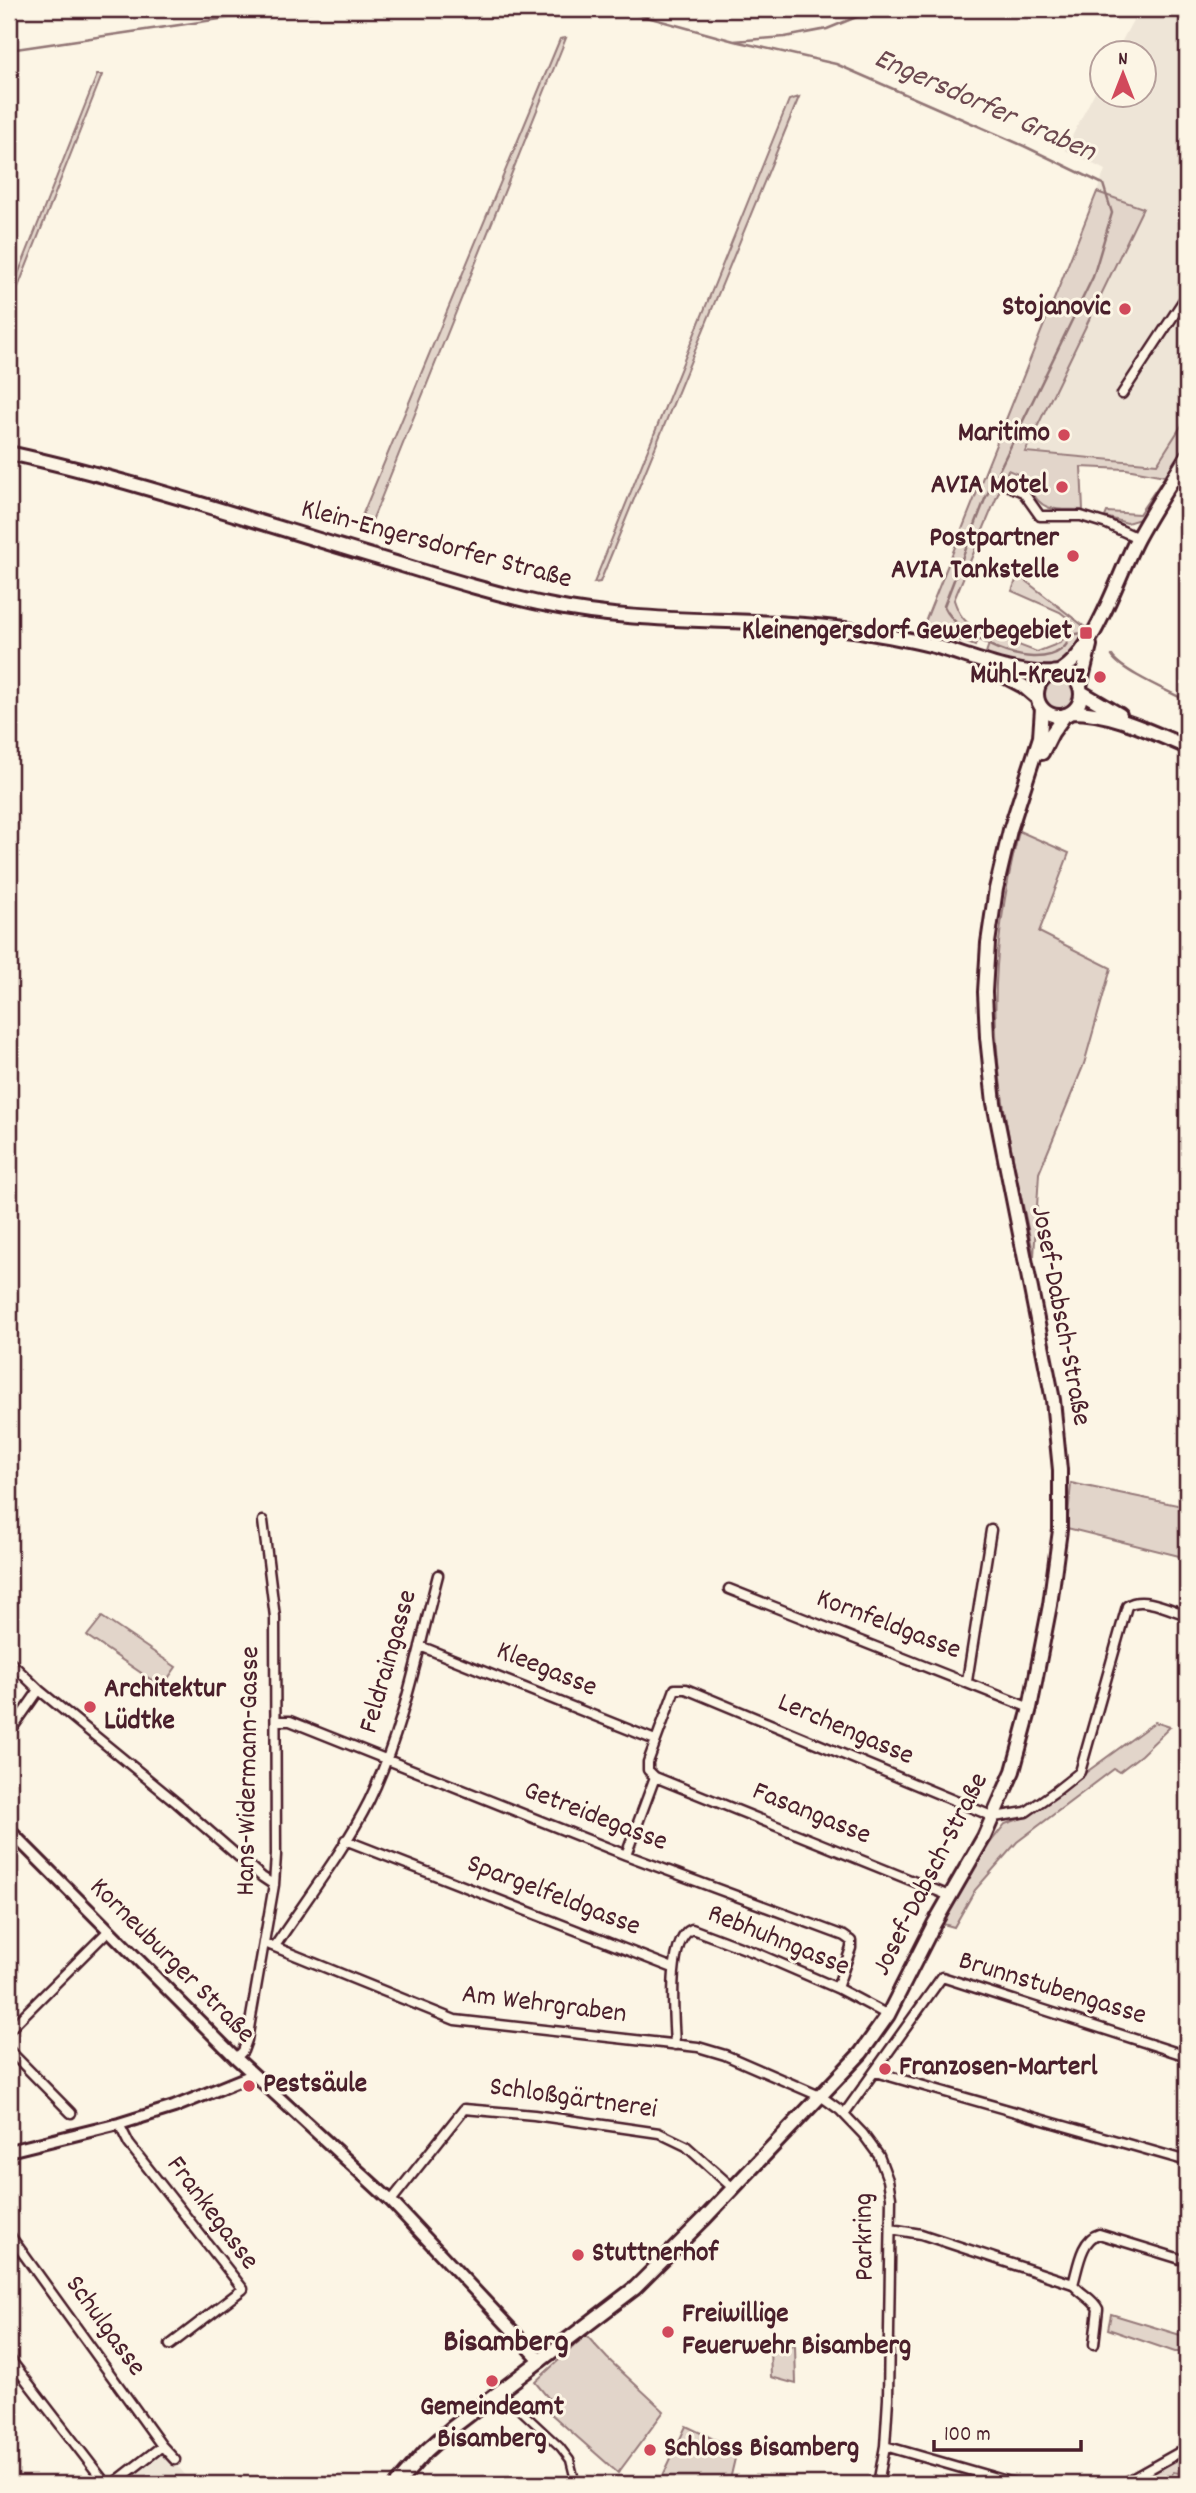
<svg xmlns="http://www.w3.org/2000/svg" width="1196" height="2493" viewBox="0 0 1196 2493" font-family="Dekko,sans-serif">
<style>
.built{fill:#eee5d7}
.green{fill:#e2d5ca;stroke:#967a7a;stroke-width:2}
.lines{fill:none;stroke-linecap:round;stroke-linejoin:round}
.stream{stroke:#917474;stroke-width:2.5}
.pedestrian-casing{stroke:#4a1f2b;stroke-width:11}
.minor-casing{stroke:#4a1f2b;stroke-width:13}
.tertiary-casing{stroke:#4a1f2b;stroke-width:16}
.secondary-casing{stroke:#4a1f2b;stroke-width:18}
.pedestrian{stroke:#fcf5e5;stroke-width:6}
.minor{stroke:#fcf5e5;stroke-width:8}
.tertiary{stroke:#fcf5e5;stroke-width:10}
.secondary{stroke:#fcf5e5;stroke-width:12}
.poi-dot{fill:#d1495b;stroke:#fcf5e5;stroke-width:2.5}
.labels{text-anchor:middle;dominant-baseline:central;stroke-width:6;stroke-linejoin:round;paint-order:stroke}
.poi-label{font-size:28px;font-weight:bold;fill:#4a1f2b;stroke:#fcf5e5;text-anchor:end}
.street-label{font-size:28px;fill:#4a1f2b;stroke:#fcf5e5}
.water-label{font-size:30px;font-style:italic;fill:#6d4950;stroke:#fcf5e5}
.quarter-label{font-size:32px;font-weight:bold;fill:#4a1f2b;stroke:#fcf5e5}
</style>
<rect width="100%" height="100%" fill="#fcf5e5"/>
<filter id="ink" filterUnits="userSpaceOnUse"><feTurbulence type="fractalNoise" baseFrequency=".0143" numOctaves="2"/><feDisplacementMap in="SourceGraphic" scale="14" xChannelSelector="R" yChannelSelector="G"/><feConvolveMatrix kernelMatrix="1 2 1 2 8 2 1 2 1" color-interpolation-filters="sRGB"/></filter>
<g filter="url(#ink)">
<path class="built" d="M1139,9H1187V439L1168,465L1024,452L1142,208L1097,192L1105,170L1065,150L1101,80L1102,94H1144V52H1116Z
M163,2454L172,2466L176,2464L193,2484H122Z"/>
<path class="green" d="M566,38L378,506L367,533L357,528L560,39Z
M97,75H102L9,310V297Z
M799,97L600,582L594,583L789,100Z
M1097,192L1143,208L1025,452L1157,464L1187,417V449L1140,519L1127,523L1105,517L1107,512L1139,514L1165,476L1126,469L1081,467L1083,510C1058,509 1043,514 1030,489L1032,480L1008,470L954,600C959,615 965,624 980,630L975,646L923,627Z
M1018,575L1086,628C1072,683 1033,669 991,658L986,653L992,635L1037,652L1060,643L1075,624L1060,612L1012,591Z
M1042 694a17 17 0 1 1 34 0a17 17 0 1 1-34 0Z
M1019,831L1069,853L1039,932L1111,968L1084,1064L1039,1173L1034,1257C1022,1198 1007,1139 1000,1079C989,996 999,911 1019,831Z
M1071,1483L1187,1507V1558L1067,1528Z
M102,1617L176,1667L162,1687L87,1636Z
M1155,1722L1170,1727L1141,1755L1119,1772L1114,1769L1017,1842L975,1890L954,1927L939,1923L979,1857L1005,1824L1025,1817Z
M1111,2314L1187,2337V2352H1175L1108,2329Z
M586,2335L607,2358L664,2411L618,2473L550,2413L554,2405L535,2382Z
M795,2346L796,2384L771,2377L770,2347Z
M686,2426L737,2450L729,2484H659Z
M1187,2452V2474L1173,2472L1171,2479L1183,2484H1129C1149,2473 1170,2466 1187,2452Z"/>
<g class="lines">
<path class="stream" d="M618,9L734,41L785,37L827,29L876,9
M734,41L836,64L1024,146L1103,184L1112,213L1093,277L985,499L944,606C958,638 1032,673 1062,649C1067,646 1069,640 1071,635L1082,633
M9,50L227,18L334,9
M1112,656C1121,671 1170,692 1187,701"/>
<defs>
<path id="pedestrian" d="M501,2392L560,2447L570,2460L576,2484"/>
<path id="minor" d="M1122,394L1187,295
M1007,485L1023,492L1040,516H1081L1107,524L1138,538
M729,1589L1030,1708
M420,1646L655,1740
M9,1661L39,1690L177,1803L262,1877L274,1885
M967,1681L991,1530
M276,1721H290L626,1855L844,1936L851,1941V1948L837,1988
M9,1733L39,1690
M655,1777L950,1896
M345,1840L673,1968
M626,1855L655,1777L648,1770V1762L675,1689H686L994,1817L1026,1812L1056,1791L1080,1772L1127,1606C1142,1595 1171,1610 1187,1615
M265,1943L455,2020L698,2047L725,2055L822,2097L840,2110L863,2134L879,2156L888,2180L891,2197L888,2399L885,2446L878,2484
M275,1946C305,1901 345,1849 369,1801C403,1731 418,1651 438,1575
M9,2030L108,1931
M675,2045C674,2020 666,1940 692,1929L756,1953L837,1988L888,2015
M9,2050L71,2113
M236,2058L243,2051L247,2040L274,1885L276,1855L275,1617L263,1521
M875,2072L1187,2161
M844,2114L942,1977L1187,2056
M119,2124L129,2144L243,2289L170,2345
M391,2201L464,2109L534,2115L659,2133L686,2146L733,2188
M891,2229L921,2234L1073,2284
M9,2234L162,2446L113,2484
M1073,2284C1078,2268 1081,2239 1099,2234L1187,2261
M1073,2284C1080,2294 1093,2298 1098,2309L1094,2344
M9,2358L106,2484
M162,2446L175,2460
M885,2446L1017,2484
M1123,2484L1187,2448"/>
<path id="tertiary" d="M9,1830L236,2058L391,2201L541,2361
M9,2151L119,2124L174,2107L253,2075"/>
<path id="secondary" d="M9,453C138,481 265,525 392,562C444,578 495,594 548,605C648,626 752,616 853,630C882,635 910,639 938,647C975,658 1014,675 1052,673
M987,667L1023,686L1037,698
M1059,672C1096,651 1117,577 1137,539C1152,511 1170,484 1187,456
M1037 694a22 22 0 1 1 44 0a22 22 0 1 1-44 0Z
M1080,686L1090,645
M1081,692L1120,715
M1072,712C1112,712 1151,732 1187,747
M1042,753L1052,733L1065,715
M397,2484L426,2451L452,2428L635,2288L703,2220L861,2053L888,2015L934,1924L984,1837L1013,1771L1030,1708L1050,1605L1060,1530V1470L1053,1400L994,1103L987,1037L985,992L988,943L996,889L1010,830L1040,737L1042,708"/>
</defs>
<use href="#pedestrian" class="pedestrian-casing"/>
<use href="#minor" class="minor-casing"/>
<use href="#tertiary" class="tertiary-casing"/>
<use href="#secondary" class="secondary-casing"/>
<use href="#pedestrian" class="pedestrian"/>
<use href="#minor" class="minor"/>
<use href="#tertiary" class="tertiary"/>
<use href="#secondary" class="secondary"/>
</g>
</g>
<g class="poi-dot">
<circle cx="1125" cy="309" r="7"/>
<circle cx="1064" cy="435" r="7"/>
<circle cx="1062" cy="487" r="7"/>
<circle cx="1073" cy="556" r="7"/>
<rect x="1079" y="626" width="14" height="14" rx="3.5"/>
<circle cx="1100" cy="677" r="7"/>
<circle cx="90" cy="1707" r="7"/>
<circle cx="885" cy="2069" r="7"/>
<circle cx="249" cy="2086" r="7"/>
<circle cx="578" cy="2255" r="7"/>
<circle cx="668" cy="2332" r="7"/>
<circle cx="492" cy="2381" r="7"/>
<circle cx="650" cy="2450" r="7"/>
</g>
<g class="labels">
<g class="poi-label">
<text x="1111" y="309">Stojanovic</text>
<text x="1050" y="435">Maritimo</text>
<text x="1048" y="487">AVIA Motel</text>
<text x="1059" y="540">Postpartner<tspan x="1059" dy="32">AVIA Tankstelle</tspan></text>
<text x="1072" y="633">Kleinengersdorf Gewerbegebiet</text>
<text x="1086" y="677">Mühl-Kreuz</text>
<text x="104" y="1691" text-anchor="start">Architektur<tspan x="104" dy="32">Lüdtke</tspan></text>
<text x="899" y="2069" text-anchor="start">Franzosen-Marterl</text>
<text x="263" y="2086" text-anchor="start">Pestsäule</text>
<text x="592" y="2255" text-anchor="start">Stuttnerhof</text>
<text x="682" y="2316" text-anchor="start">Freiwillige<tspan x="682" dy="32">Feuerwehr Bisamberg</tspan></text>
<text x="492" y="2409" text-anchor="middle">Gemeindeamt<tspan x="492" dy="32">Bisamberg</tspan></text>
<text x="664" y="2450" text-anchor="start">Schloss Bisamberg</text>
</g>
<g class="street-label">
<text transform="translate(436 546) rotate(15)">Klein-Engersdorfer Straße</text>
<text transform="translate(1059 1316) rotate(79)">Josef-Dabsch-Straße</text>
<text transform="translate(888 1626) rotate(21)">Kornfeldgasse</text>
<text transform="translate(390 1662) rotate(-74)">Feldraingasse</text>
<text transform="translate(546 1671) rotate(22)">Kleegasse</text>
<text transform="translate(845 1731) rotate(23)">Lerchengasse</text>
<text transform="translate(250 1771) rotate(-89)">Hans-Widermann-Gasse</text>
<text transform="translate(811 1815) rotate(22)">Fasangasse</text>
<text transform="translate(595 1818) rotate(21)">Getreidegasse</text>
<text transform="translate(932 1875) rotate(-63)">Josef-Dabsch-Straße</text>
<text transform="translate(553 1897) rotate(21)">Spargelfeldgasse</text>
<text transform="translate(778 1942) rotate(22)">Rebhuhngasse</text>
<text transform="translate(171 1962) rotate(45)">Korneuburger Straße</text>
<text transform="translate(1052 1990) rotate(17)">Brunnstubengasse</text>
<text transform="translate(544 2006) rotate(7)">Am Wehrgraben</text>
<text transform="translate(573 2100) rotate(8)">Schloßgärtnerei</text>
<text transform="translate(211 2214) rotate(53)">Frankegasse</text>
<text transform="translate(866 2237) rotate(-91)">Parkring</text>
<text transform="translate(104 2327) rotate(54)">Schulgasse</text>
</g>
<g class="water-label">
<text transform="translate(984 107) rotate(24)">Engersdorfer Graben</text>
</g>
<g class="quarter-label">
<text x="506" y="2344">Bisamberg</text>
</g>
</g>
<rect width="1196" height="2493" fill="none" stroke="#fcf5e5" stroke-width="35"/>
<rect x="18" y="18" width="1161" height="2458" fill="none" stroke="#4a1f2b" stroke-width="2.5" filter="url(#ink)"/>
<g transform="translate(1123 74)"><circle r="33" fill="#fcf5e5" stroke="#b59f9b" stroke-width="2"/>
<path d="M0-5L12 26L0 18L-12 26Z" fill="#d1495b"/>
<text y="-10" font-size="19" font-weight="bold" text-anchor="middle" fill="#4a1f2b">N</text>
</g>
<path d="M934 2440v10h147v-10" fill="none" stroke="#4a1f2b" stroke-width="3.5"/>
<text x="944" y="2440" font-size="21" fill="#4a1f2b" stroke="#fcf5e5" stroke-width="5" paint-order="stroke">100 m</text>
</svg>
